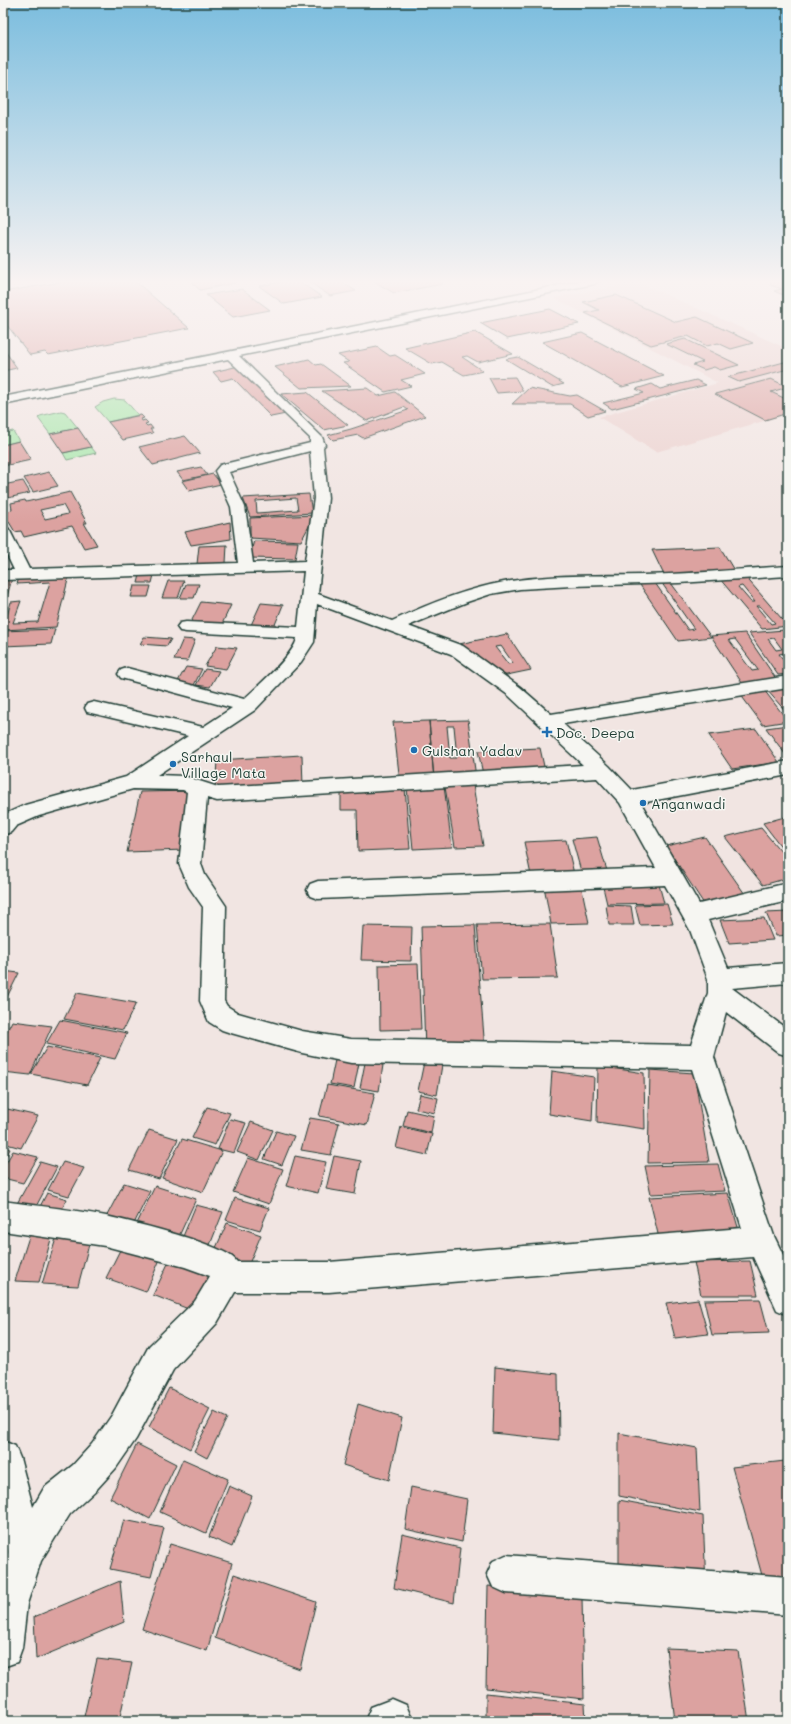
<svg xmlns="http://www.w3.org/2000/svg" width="791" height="1724" viewBox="0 0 791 1724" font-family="Mali,sans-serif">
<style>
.built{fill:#ebd1ce}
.green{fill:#aae7ad;stroke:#649270}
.building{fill:#dca2a0;stroke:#1f3d34;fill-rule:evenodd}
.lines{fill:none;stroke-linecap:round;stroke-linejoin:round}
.minor-casing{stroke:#1f3d34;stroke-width:3}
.minor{fill:#f6f6f2;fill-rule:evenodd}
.poi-dot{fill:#1f6fb2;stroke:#f6f6f2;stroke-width:1.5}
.labels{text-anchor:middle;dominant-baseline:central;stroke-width:3;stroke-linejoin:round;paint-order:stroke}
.poi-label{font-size:14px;fill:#1f3d34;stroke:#f6f6f2;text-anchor:start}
</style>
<rect width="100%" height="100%" fill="#f1e5e2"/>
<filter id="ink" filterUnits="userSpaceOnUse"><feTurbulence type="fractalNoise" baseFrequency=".025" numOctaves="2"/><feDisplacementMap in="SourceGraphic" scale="8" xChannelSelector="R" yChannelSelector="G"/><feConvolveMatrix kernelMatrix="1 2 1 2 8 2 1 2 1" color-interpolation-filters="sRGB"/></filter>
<g filter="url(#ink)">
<path class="built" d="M638,282L788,349V414L656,452L599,417L718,383L554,298Z"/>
<path class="green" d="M114,399L125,400L138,415L108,422L95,407L103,402Z
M61,411L65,412L78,428L50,434L38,418L40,416Z
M13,431L19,441L3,445V433Z
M91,447L96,453L67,460L63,453Z"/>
<path class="building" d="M66,281H135L189,328L48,355L45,352L30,355L3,320V292Z
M203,281H232L235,283L200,290L192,283Z
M286,281H298L322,297L284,304L259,286Z
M308,281H340L356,291L330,296Z
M373,281H439L443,284L394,293Z
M771,281H786L788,297L774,291L782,289L770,285Z
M242,289L270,310L233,317L206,295Z
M616,295L676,322L697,317L753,343L731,349L718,343L707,346L688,336L651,345L585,313L599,310L583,302Z
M550,309L579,324L507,339L480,323Z
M475,332L513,354L478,362L467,356L462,357L483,371L464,375L442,362L432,364L405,348Z
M582,333L664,376L622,387L542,342Z
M685,339L739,365L720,370L714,367L704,370L693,365L703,362L666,344Z
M377,347L390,356L395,355L425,374L401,380L411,386L385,392L343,363L349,362L338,355Z
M3,348L17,368L3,371Z
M518,357L564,384L552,387L506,359Z
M309,359L316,365L321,364L351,386L301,388L275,367Z
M788,361V369L739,382L728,377Z
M239,366L286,414L271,417L233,378L221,381L213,372Z
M515,377L523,391L497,393L489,378Z
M771,379L788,387L771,392L788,400V413L765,420L715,394Z
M696,380L706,385L612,409L603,403L644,393L636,389L652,384L660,389Z
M367,388L378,396L395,392L425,416L363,438L358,435L333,440L328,435L351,429L408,410L404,407L367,421L322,391Z
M529,388L570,396L577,395L605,411L588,416L570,404H512Z
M307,392L348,425L324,430L281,394Z
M141,415L144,418L141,419L142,421L145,420L148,423L145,424L147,426L150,425L153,429H150L153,433L123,440L108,422Z
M78,428L91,447L63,453L50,434Z
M185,436L200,453L153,465L139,447Z
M19,441L31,460L3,466V445Z
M201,467L207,475L183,480L177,472Z
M49,472L58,486L33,492L24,478Z
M213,474L221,484L189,491L182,481Z
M23,481L30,493L3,499V485Z
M70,492L87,523H84L97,545L84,548L72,526L24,537L21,531L15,532L3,512L12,510L11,503L25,500L26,502ZM63,505L68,514L45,519L40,510Z
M309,494L312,513L250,517L243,498ZM296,498L298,510L257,513L256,501Z
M315,515L301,541L250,538V518Z
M230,522L231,539L191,545L185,532Z
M254,541L298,542L295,559L249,558Z
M227,545L226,563L197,564L199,546Z
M720,547L735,572L664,575L652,550Z
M140,575H154L152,583H138Z
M744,575L788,626L762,629L719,578ZM742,586L755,602H751L738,587ZM756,606H760L775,623L771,624Z
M69,576L56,627L3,630L11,602L21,601L13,623L38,622L50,582L17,584L19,578Z
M3,578H12L3,612Z
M668,579L711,637L678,641L638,582ZM661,582L694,629L688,630L655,583Z
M168,581H184L178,598H162Z
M186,584H199L194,598H180Z
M134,586H151L148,597H131Z
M201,602L231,605L222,624L191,622Z
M261,603L283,605L274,627L251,625Z
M55,629L51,644L3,646V631Z
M784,630L788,636V657L785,653L779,654L788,666V674L778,675L749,633ZM774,638L782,649L776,650L768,639Z
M745,633L777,680L742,683L711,636ZM735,639L758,670L752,671L729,640Z
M507,634L531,670L502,676L459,644ZM501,646L513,663L508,664L495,647Z
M144,637L171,639L167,646L140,644Z
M183,639L195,640L187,661L174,660Z
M217,646L237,648L226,669L205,666Z
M186,667L202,669L194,685L177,683Z
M205,669L219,671L210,687L196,685Z
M788,685V714L766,689Z
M764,690L788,721L763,725L740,694Z
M468,720L476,777L434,779L429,721ZM447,726H454L457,758H450Z
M429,721L434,779L400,782L393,722Z
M788,725V758L766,728Z
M756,729L779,762L732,769L709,735Z
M540,748L545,771L483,774L478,751Z
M302,755L303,787L215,792L217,760Z
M473,785L483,846L455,847L445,787Z
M444,786L452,847L413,849L407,788Z
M405,788L410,849L358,851L357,810H341V790Z
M195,791L185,850L127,852L140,792Z
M788,816V852L786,853L763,823Z
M761,828L788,860V878L763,885L725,837Z
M597,837L608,874L582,875L572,839Z
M705,837L747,897L706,907L666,846Z
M566,840L575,878L532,880L524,842Z
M658,881L664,903L607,904L602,883Z
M581,885L589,923L551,924L544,886Z
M667,904L673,924L640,925L635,905Z
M606,905L631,906L634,925H609Z
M788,912V935L776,936L766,913Z
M764,918L773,940L729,943L720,920Z
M550,924L558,978L482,979L477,925Z
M475,925L485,1050L425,1051L421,926Z
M363,926L412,927L411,961L361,960Z
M418,964L421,1029L380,1030L379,965Z
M3,971L19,973L7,997L3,996Z
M77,993L136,1003L123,1030L64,1019Z
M60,1020L127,1033L115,1059L46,1044Z
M12,1021L52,1026L30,1075L3,1072V1039Z
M47,1047L100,1058L87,1085L31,1074Z
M335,1060L359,1063L354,1088L330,1084Z
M424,1062L442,1065L437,1095L418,1091Z
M365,1063L383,1065L379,1091L360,1088Z
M598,1066L644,1073L645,1129L597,1122Z
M650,1070L694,1073L709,1162L648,1163Z
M552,1071L594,1077L592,1121L549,1114Z
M327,1085L375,1093L367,1125L319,1116Z
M420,1094L438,1098L435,1113L416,1109Z
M207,1107L230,1113L215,1145L192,1138Z
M3,1108L38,1116L21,1148L3,1143Z
M407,1110L434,1116L431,1133L403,1126Z
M310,1118L339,1123L331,1155L301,1150Z
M230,1119L246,1123L234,1153L218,1149Z
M251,1122L273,1130L259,1160L237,1152Z
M401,1127L432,1134L427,1155L396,1148Z
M149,1130L178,1139L159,1179L129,1170Z
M276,1131L294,1136L282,1165L264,1159Z
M182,1139L222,1151L203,1192L162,1178Z
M3,1147L10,1149L3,1162Z
M13,1151L38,1157L23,1183L3,1178V1168Z
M295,1156L326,1162L318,1193L286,1186Z
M334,1156L361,1161L355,1194L326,1189Z
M248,1158L283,1169L269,1204L233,1192Z
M40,1162L57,1167L32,1214L14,1209Z
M63,1162L84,1168L69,1196L48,1190Z
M718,1164L725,1191L651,1194L645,1166Z
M124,1183L150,1191L129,1234L102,1225Z
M155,1186L196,1199L174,1247L132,1234Z
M47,1193L67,1199L55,1223L35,1216Z
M728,1193L740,1234L659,1238L649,1197Z
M235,1198L269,1208L260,1230L226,1220Z
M196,1205L223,1212L206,1255L179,1246Z
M227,1223L261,1235L246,1271L211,1259Z
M33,1224L55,1225L39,1282L15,1281Z
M58,1232L92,1233L78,1286L42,1284Z
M126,1238L164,1250L146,1292L106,1278Z
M174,1251L221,1269L201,1314L153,1295Z
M750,1261L758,1295H701L694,1262Z
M698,1299L708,1334L675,1338L666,1303Z
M760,1299L769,1333L712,1335L704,1300Z
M495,1367L558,1374L559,1440L493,1433Z
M169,1388L210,1409L190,1449L149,1427Z
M358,1404L402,1418L389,1480L343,1465Z
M214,1412L227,1418L207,1458L194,1451Z
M619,1433L697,1448L700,1512L619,1496Z
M137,1444L176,1464L150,1519L110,1498Z
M183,1459L228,1479L206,1533L160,1512Z
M785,1461L788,1471V1576L763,1579L732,1467Z
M229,1486L252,1496L232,1547L209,1537Z
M411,1487L467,1499L462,1542L405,1529Z
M619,1500L703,1516L706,1586L619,1568Z
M124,1520L164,1528L151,1577L110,1569Z
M402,1534L460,1548L454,1603L394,1588Z
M170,1544L232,1563L207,1651L142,1629Z
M234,1574L316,1602L300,1669L215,1638Z
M120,1581L124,1622L36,1659L34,1617Z
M488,1586L582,1597L584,1699L486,1688Z
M666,1648L738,1651L749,1721H675Z
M97,1659L132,1663L119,1721H83Z
M486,1693L585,1704L586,1721H486Z"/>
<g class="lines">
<defs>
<path id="minor" d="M580,281H599L594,284L239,356L322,437L325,445L323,447L328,498L318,594L392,621C428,604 465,589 504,582C550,574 596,576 643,575C691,574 740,569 788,566V576L679,583L572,586L520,589L491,594L467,602L408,626L463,646L520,687L551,714L788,676V688L563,724L609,766L632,790L788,761V775L641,803L699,904L788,883V901L708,920L728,968L788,963V983L732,988L788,1030V1056L779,1053L726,1012L714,1057L774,1236L788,1265V1315L777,1310L753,1257L329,1292H235L217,1323L173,1370L136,1439L116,1468L97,1489L70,1514L55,1538L41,1561L27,1604L22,1648L17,1662L3,1667V1565L8,1552L3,1532V1441L15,1446L20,1458L33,1507L44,1488L73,1465L92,1444L112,1415L149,1346L195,1301L210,1276L185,1267L105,1246L3,1231V1201C37,1206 72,1209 106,1216C128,1221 229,1245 237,1262H329L742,1228L692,1069L351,1063L302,1053L231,1033L222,1030L209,1022L200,1001L203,907L189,887L179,864L187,792L183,790L133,789L39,816L16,826L11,832L3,835V815L25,805L126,777L188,736L87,712L85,708L87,704L94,702L203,727L232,708L121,678L118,674L121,670L127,668L244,699C257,687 295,654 297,638L186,632L180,631L177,627L180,623L186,622L298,627L304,571L3,580V570H14L3,547V527L8,528L10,531L29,569L238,563L231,507L215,471L220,465L310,443V438L228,359L3,405V397ZM310,451L314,498L305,561L253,563L245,507L229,472ZM317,604L451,654L508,695L583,765L218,787L184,776L157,775L255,710L301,662L314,642ZM597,778L620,803L656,868L318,881L310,884L307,890L310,896L318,899L665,885L690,930L708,979V993L691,1045L351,1039L302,1031L238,1013L227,1006L224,1001L226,906L205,875L201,864L207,798L217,801Z
M506,1555L788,1577V1615L506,1593L493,1587L487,1574L493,1561Z
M392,1699L406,1705L412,1719L411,1721H365L371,1707Z"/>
</defs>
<use href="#minor" class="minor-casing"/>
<use href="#minor" class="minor"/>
</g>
</g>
<linearGradient id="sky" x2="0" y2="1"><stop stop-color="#7bbdde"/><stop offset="0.54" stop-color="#f9f3f2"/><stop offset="1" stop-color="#f9f3f2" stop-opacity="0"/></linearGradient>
<rect width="791" height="522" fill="url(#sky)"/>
<g class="poi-dot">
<path d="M545 726h4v4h4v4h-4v4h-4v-4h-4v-4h4z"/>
<circle cx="414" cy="750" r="4"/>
<circle cx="173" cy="764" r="4"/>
<circle cx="643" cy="803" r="4"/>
</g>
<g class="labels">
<g class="poi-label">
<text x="556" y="732">Doc. Deepa</text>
<text x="422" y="750">Gulshan Yadav</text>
<text x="181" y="756">Sarhaul<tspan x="181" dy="16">Village Mata</tspan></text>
<text x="651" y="803">Anganwadi</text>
</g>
</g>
<rect width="791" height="1724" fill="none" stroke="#f6f6f2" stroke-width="16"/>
<rect x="8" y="8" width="775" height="1708" fill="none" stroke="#1f3d34" stroke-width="1.5" filter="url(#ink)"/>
</svg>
